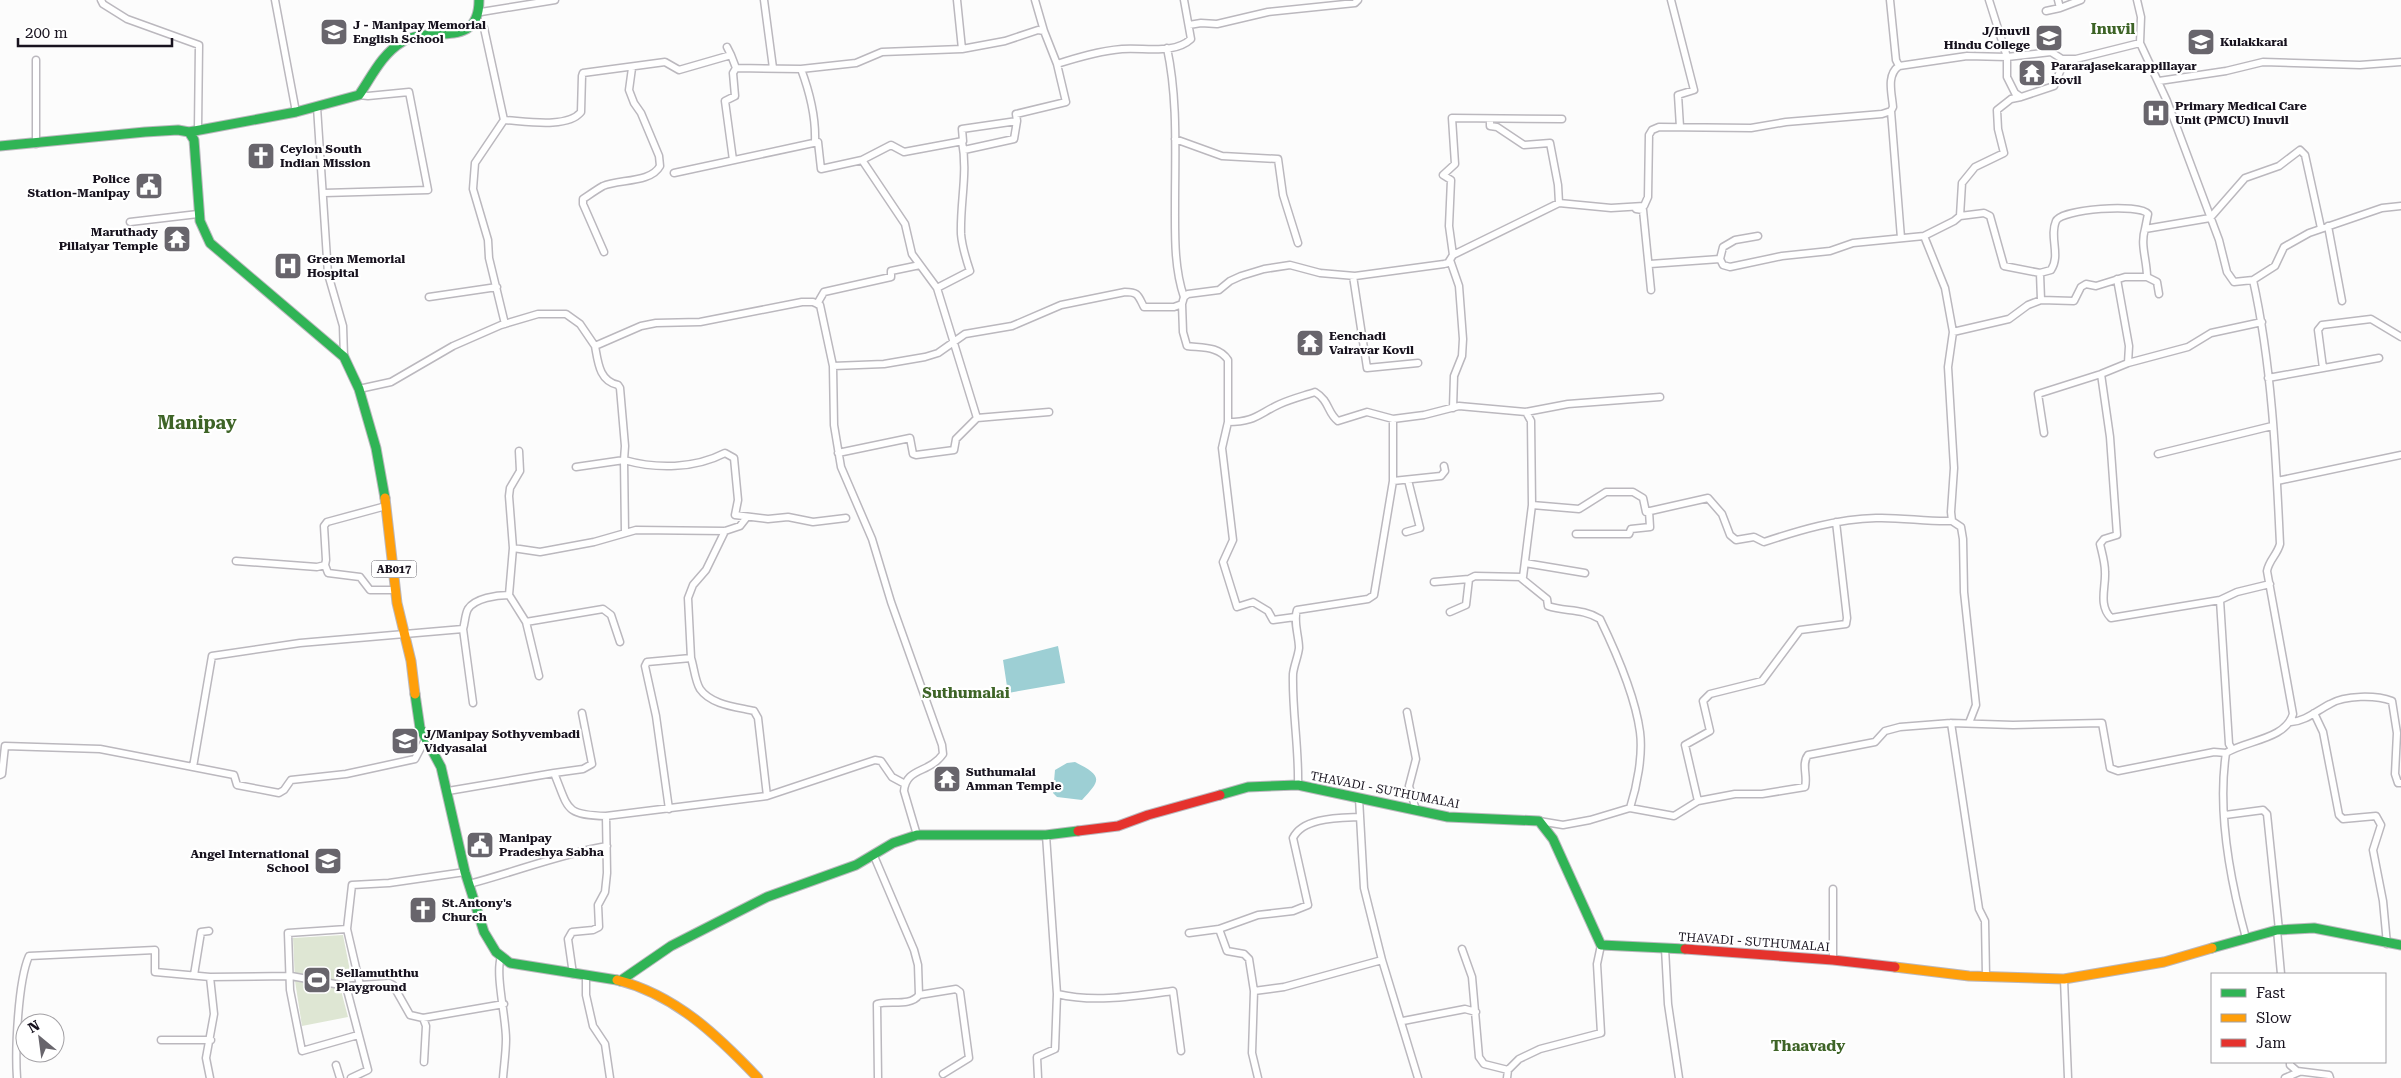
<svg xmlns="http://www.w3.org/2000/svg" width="2401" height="1078" viewBox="0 0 2401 1078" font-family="'Roboto Serif',serif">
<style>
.green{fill:#dee6d3}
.water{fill:#9dcfd4}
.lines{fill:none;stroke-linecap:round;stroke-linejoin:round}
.street-casing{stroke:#bbb8be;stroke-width:9}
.fast-casing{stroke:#bbb8be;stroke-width:11}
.slow-casing{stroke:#bbb8be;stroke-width:11}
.jam-casing{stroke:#bbb8be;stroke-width:11}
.street{stroke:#fff;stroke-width:6}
.fast{stroke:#30b455;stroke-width:9}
.slow{stroke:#ff9f0a;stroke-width:9}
.jam{stroke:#e5322d;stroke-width:9}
.labels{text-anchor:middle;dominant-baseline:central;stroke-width:4.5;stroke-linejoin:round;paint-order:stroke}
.shield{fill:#fff;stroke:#5d5a62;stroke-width:1}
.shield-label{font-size:11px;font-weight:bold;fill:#18131f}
.poi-label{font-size:12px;font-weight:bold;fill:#18131f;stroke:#fff;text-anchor:start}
.street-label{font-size:12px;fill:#18131f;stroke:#fff}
.quarter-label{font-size:15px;font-weight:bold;fill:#3e6427;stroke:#fff}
.district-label{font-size:18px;font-weight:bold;fill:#3e6427;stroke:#fff}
</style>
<rect width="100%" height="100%" fill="#fcfcfc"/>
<path class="green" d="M343,935L351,976L338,979L348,1017L302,1026L295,981L293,938Z"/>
<path class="water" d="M1058,646L1065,683L1008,693L1003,660Z
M1075,762C1103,776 1101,780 1082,800L1057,797L1053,793L1055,770L1067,763Z"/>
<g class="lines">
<defs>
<path id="street" d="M101,0L103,4L127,19L199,45L198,129
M275,0L296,112
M764,0L773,68
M957,0L962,49
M1035,0L1044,31
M1671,0L1694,90L1678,95L1680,127
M1890,0L1896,60L1899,66
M1989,0L2007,57V77L2015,93L2021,97L2054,86L2061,69L2062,59
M2137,0L2141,17L2140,43L2167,101L2219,240L2227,272L2234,282L2253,280C2272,366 2276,457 2280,544C2277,555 2269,560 2267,571L2293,714C2285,740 2246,740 2226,753C2217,813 2230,880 2246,938
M2060,8L2081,0
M2046,11L2060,8L2058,0
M481,12L555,0
M477,20L484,28L504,120C524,121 567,129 581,112L582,76L583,73L665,62L679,70L731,55L736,68L801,69L856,63L882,52L962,49L1005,41L1038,30L1044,31L1057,64C1079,57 1099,51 1122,49C1143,47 1174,55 1191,39L1184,0
M1189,25L1201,23L1217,24L1268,12L1355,3L1358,0
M727,47L731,55
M1167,48C1178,99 1175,153 1175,205C1175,235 1174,268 1184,297
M801,69C810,93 816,117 815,142
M2159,81L2226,71L2263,62L2360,65L2401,62
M317,107L328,274L343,326L344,357
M1891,111L1901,238
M1490,119V126L1497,127L1524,145L1550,143L1558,185L1559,203
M504,120L475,163L473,189L488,240L489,258L505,324
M1175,139L1222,156L1278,159L1283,195L1298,243
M36,144V60
M964,150L1014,139L1017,121
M733,160L725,101L735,96L733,73L736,68
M862,160L905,224L912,254L937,288L977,418
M674,173L818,142L821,169L862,160L891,145L904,152L963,141L962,129L1017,121L1016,114L1066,102L1057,64
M324,193L428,190L409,92L368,96L359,95
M1636,209L1643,210L1651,290
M1960,216L1962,183L1975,167L2004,153L1998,129L1997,110L2011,99L2021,97
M130,222L198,214
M2328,226L2342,301
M1924,236L1945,288L1953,332L1948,367L1954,468L1951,512L1952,521L1961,527L1963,539L1964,592L1976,705L1969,723
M604,252L583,204V199C589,195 596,190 603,186C619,179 651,183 660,166L659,156L641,113L634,103L629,90L632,68
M1453,255L1449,226L1451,180L1443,175L1455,164L1452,118L1562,119
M1720,259L1723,265L1730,267L1782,256L1830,251L1853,243L1924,236L1954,221L1960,216L1984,213L1990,216L2004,266L2040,273L2051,270C2061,255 2049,237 2056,221C2061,209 2140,203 2148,214L2145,229L2210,218L2245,178L2279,166L2300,150L2305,155L2321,228
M1450,260L1459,286L1463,339L1462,356L1454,376L1453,408
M1650,264L1720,259L1723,247L1735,240L1758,236
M2040,273L2041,300
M1353,276L1367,368L1418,363
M2147,277L2157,282L2159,294
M2253,280L2275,266L2284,247L2309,233L2382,208L2401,206
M937,288L970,271C966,259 962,247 961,234C960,202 968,173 962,141
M429,297L497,287
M817,304L824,292L891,277V271L920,265
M1182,304L1183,332L1187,346C1202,348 1219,346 1228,360V422C1255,422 1258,414 1280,404C1291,399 1303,396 1315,392C1330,401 1327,413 1338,421L1367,412L1393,419L1424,415L1459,406L1526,412L1568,404L1660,397
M1953,332L2009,319L2028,305L2041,300L2074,301L2081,287L2086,284L2096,286L2125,277H2147C2147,260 2140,245 2145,229
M2128,363L2188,347L2211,333L2262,322
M833,366L834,425L841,467L872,539L891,602L942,745L943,754C929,774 906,767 904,791L917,835
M2323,368L2318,330L2322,325L2371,319L2401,337
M2101,374L2110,437L2117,535L2104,539L2100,544C2102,553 2105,562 2105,572C2106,587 2098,605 2111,618L2220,600L2237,592L2270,584
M2268,378L2379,358
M359,389L391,382L453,346L501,325L538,314H566L580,324L595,346L641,326L656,323L700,322L802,302H813L820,305L833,366L884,364L925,357L938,353L965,334L1012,326L1061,305L1125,292C1139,292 1138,296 1144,307H1174L1182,304L1184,297L1188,294L1219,290L1230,281L1241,276L1264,269L1290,265L1320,273L1355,276L1444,264L1448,263L1453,255L1559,203L1611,208L1644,206L1648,197L1649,135L1652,130L1659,127L1751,128L1786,122L1882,114L1891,111L1893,107C1892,94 1886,75 1899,66L1967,56L2007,57L2051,52L2062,59H2076L2140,43
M1228,422L1222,448L1233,540L1223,562L1237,607L1253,602L1268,611L1273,620L1295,617
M2044,433L2038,394L2101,374L2128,363L2129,346L2117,279
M838,453L910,438L913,454L916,455L954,450L956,439L977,418L1049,412
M2158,454L2272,426
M576,467L624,460L625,446L620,388L618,385C599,381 598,362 595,346
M1393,481L1441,476L1445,471L1444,466
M2277,481L2401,455
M1532,505L1579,509L1606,492H1633L1643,498L1646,512L1708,498L1722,514L1730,535L1736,540L1754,537L1764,542C1800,530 1837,519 1876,518C1901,517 1927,522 1952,521
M625,532L624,460C656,469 694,469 725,453L734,458L738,500L735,515L768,519L788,517L813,522L846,518
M1406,532L1420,528L1408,480
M1576,534H1629L1631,529L1650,527L1649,511
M513,548L540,552L594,542L636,530L725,531L740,526L747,517
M236,561L317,567L325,565L326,560L324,526L327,522L386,506
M1525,563L1585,573
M325,565L328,573L360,577L370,590H396
M1521,578L1547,599L1548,606C1565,612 1582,608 1600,619C1616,652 1635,695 1640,732C1643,755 1637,786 1630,808
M1434,582L1469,579
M509,595L513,548L509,496L510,488L520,471L519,451
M2220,600L2229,744L2232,749
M1450,612L1466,605L1469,579L1475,576L1523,577L1532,505L1531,421L1526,412
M526,622L539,676
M463,629L473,703
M691,658C694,667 695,681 700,689C711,705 737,707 754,711L758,718L767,796
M1407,712L1416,759L1409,786L1416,810
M2314,713L2323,732L2339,815L2343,819L2376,816L2381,825L2373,850L2383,901L2387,944
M2291,722C2306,721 2316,711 2330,704C2345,695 2376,695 2392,701L2397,733L2395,774L2398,783H2401
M1951,723L1979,909L1985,921L1986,976
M193,767L234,775L237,785L279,793L284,790L291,780L346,774L415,759L425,740
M554,773L583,769L592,764L582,713
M0,775L2,774L5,746L100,749L193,767L212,656L300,643L463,629C465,623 465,614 468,609C475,598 497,595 509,595L526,622L603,609L611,615L620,642
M1298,785C1299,748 1292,711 1293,674C1294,665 1298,657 1299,648C1299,636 1293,621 1297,610L1368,599L1374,595L1393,481V419
M448,791L554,773C569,809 564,815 606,816L767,796L875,760L881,761L892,777L905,784
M1359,798L1364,888L1382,960L1418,1078
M1698,801L1685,745L1710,731L1703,701L1710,694L1762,681L1800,630L1846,624L1847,618L1836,522
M669,809L656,716L645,666L647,662L691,658L688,598L693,585L706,570L725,531
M2225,815L2263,810L2267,814L2279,930
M1539,821L1563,825L1590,820L1630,808L1674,816L1698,801L1735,794H1762L1805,787C1808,776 1801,764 1808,755L1875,742L1885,731L1900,727L1951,723L2013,725L2102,723L2110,768L2118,771L2214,752L2226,753
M874,856L914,950L918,965L919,995C910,1007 890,1000 877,1004L878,1078
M469,884C515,872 560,854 607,846
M1833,889V960
M347,929L288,933L290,990L302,1051L358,1035
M1219,929L1227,951L1244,954L1249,959L1254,991L1252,1053L1258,1078
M2277,930L2281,974
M1189,933L1219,929L1258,915L1293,911L1308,905L1293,838C1303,817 1340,818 1360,817
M1665,948L1668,1004L1679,1078
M1462,949L1472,977L1479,1057L1484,1064L1508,1070
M501,957C495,974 506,1017 506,1039C506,1052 504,1065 503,1078
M573,974L568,939L572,932L593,930L599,927L598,905L605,892L607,873L606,816
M194,975L201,932L209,931
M586,976V995L593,1026L605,1044L610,1078
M2064,979L2068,1078
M360,985L347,929L352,885L389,883L465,872
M346,986L368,1070L351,1078
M1254,991L1284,987L1382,960
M1057,994C1095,1003 1135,996 1173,991L1181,1051
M919,995L956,989L960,992L969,1058L943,1074
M423,1018L426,1026L424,1062
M1403,1021L1465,1009L1476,1012
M161,1040H211
M2290,1062V1065L2297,1071L2329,1075L2330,1078
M336,1065L340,1078
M17,1078C15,1050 18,981 29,956L155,950V972L210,977L291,976L346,986L389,983L393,985L410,1015L423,1018L504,1004
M210,1078L206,1058L214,1014L210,977
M1038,1078L1037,1057L1055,1049L1057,994L1046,835
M1507,1078L1508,1070L1519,1059L1540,1049L1601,1033L1597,964L1601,945
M2285,1078L2299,1072"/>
<path id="fast" d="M189,132L296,112L359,95C372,76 382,54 402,42C431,24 479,51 479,0
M0,146L145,132L178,130L189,132L194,140L200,221L210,243L344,357L359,389L376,448L385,498
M415,694L420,728L441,767L465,872L484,932L496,952L510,963L617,980
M1220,795L1248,787L1298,785L1448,817L1539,821L1553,839L1601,945L1685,949
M2212,948L2277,930L2314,928L2401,945
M620,981L671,946L767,897L856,865L893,843L917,835H1046L1078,831"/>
<path id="slow" d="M385,498L397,603L411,661L415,694
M1895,967L1969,976L2064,979L2164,962L2212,948
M617,980C676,995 718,1036 758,1078"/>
<path id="jam" d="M1078,831L1118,826L1148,815L1220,795
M1685,949L1833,960L1895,967"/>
</defs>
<use href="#street" class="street-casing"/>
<use href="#fast" class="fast-casing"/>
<use href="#slow" class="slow-casing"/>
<use href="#jam" class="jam-casing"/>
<use href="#street" class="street"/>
<use href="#fast" class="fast"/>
<use href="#slow" class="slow"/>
<use href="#jam" class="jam"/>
</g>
<defs>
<symbol id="school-square" viewBox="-11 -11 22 22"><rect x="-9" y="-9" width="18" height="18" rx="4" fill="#68656c" stroke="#fff"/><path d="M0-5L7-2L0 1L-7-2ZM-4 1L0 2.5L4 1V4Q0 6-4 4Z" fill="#fff"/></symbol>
<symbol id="temple-square" viewBox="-11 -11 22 22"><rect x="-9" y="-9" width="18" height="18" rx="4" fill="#68656c" stroke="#fff"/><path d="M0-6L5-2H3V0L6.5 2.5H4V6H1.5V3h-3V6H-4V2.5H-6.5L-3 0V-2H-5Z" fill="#fff"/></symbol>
<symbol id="hospital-square" viewBox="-11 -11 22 22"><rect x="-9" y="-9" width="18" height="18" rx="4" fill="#68656c" stroke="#fff"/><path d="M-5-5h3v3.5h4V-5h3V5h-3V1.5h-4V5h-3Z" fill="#fff"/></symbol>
<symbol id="church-square" viewBox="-11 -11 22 22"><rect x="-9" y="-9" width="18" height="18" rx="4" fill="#68656c" stroke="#fff"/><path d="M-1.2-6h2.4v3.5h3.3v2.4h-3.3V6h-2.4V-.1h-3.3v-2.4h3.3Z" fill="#fff"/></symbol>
<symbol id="civic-square" viewBox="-11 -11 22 22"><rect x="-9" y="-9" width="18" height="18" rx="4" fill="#68656c" stroke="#fff"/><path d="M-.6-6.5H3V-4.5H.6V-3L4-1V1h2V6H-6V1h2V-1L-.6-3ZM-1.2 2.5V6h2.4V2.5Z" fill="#fff"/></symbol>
<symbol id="stadium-square" viewBox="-11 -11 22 22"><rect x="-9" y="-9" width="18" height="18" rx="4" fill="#68656c" stroke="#fff"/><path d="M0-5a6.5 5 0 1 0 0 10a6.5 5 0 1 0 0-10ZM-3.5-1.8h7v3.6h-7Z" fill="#fff"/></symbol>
</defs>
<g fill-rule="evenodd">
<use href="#school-square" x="318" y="16" width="32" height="32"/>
<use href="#school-square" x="2033" y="22" width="32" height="32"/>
<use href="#school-square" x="2185" y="26" width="32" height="32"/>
<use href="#temple-square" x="2016" y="57" width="32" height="32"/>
<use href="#hospital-square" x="2140" y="97" width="32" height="32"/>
<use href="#church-square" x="245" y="140" width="32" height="32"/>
<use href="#civic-square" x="133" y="170" width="32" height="32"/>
<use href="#temple-square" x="161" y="223" width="32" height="32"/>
<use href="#hospital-square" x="272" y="250" width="32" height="32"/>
<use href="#temple-square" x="1294" y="327" width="32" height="32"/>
<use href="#school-square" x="389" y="725" width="32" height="32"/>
<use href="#temple-square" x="931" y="763" width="32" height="32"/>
<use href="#civic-square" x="464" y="829" width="32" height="32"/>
<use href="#school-square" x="312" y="845" width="32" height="32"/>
<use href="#church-square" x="407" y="894" width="32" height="32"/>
<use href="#stadium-square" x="301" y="964" width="32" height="32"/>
</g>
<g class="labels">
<rect class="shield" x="371.5" y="560.5" width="45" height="17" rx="4"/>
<g class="shield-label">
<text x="394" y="569">AB017</text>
</g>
<g class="poi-label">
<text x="353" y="25">J - Manipay Memorial<tspan x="353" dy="14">English School</tspan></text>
<text x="2030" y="31" text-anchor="end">J/Inuvil<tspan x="2030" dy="14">Hindu College</tspan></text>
<text x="2220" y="42">Kulakkarai</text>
<text x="2051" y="66">Pararajasekarappillayar<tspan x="2051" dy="14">kovil</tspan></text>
<text x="2175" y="106">Primary Medical Care<tspan x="2175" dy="14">Unit (PMCU) Inuvil</tspan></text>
<text x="280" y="149">Ceylon South<tspan x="280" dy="14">Indian Mission</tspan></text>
<text x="130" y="179" text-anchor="end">Police<tspan x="130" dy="14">Station-Manipay</tspan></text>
<text x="158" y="232" text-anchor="end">Maruthady<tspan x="158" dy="14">Pillaiyar Temple</tspan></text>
<text x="307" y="259">Green Memorial<tspan x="307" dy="14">Hospital</tspan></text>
<text x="1329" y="336">Eenchadi<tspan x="1329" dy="14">Vairavar Kovil</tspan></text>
<text x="424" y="734">J/Manipay Sothyvembadi<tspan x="424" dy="14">Vidyasalai</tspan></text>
<text x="966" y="772">Suthumalai<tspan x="966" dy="14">Amman Temple</tspan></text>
<text x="499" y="838">Manipay<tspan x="499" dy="14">Pradeshya Sabha</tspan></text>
<text x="309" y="854" text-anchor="end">Angel International<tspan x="309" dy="14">School</tspan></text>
<text x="442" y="903">St.Antony's<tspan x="442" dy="14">Church</tspan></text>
<text x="336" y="973">Sellamuththu<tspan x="336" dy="14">Playground</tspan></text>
</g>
<g class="street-label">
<text transform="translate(1385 790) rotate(11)">THAVADI - SUTHUMALAI</text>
<text transform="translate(1754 942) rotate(4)">THAVADI - SUTHUMALAI</text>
</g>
<g class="quarter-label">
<text x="2113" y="29">Inuvil</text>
<text x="966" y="693">Suthumalai</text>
<text x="1808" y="1046">Thaavady</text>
</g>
<g class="district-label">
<text x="197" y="422">Manipay</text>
</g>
</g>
<rect x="2211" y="973" width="175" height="90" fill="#ffffff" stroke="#a3a1a5"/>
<rect x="2221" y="989" width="25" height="8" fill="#30b455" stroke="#a3a1a5"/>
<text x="2256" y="998" font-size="15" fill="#18131f">Fast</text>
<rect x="2221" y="1014" width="25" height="8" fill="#ff9f0a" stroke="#a3a1a5"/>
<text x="2256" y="1023" font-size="15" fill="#18131f">Slow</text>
<rect x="2221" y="1039" width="25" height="8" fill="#e5322d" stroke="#a3a1a5"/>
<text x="2256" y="1048" font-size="15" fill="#18131f">Jam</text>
<g transform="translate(40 1038) rotate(331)"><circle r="24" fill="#ffffff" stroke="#a3a1a5"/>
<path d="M0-4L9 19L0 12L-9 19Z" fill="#68656c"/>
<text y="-8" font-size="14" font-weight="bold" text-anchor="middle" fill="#18131f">N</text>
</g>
<path d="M18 38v8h154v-8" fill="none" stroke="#18131f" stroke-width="2.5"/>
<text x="25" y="38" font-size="15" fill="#18131f" stroke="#ffffff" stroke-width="4" paint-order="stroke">200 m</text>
</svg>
